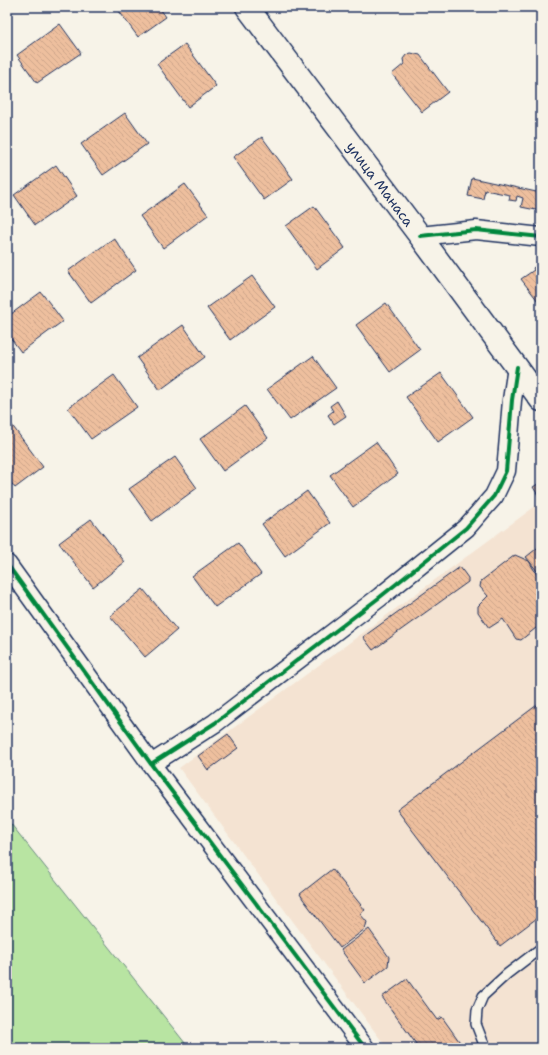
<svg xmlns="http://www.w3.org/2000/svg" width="548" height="1055" viewBox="0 0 548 1055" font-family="'Shantell Sans',sans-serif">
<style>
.built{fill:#f4e3d2}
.grass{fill:#b8e4a2;stroke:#6a8a80}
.building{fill:url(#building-back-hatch);stroke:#1b2f5e}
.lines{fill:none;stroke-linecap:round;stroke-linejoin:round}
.lane-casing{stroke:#1b2f5e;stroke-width:12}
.street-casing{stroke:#1b2f5e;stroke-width:21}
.highway-casing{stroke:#1b2f5e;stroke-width:25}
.lane{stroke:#f7f3e8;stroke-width:9}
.street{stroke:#f7f3e8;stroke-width:18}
.highway{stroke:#f7f3e8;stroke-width:22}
.cycleway-casing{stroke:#f7f3e8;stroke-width:6}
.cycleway{stroke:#00873e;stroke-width:4}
.labels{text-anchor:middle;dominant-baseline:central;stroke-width:4;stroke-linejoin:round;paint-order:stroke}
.street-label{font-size:14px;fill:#1b2f5e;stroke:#f7f3e8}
</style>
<defs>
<pattern id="building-back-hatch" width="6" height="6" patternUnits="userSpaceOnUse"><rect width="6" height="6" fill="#eebf9e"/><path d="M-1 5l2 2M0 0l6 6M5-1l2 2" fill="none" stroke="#cca48a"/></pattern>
</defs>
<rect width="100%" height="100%" fill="#f7f3e8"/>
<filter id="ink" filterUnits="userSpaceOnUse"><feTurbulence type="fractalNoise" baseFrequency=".025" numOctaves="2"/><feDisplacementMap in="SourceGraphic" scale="8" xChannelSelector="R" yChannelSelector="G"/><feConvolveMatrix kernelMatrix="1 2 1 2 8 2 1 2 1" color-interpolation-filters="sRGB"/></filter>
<g filter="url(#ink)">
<path class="built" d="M541,502V1048H387L179,768Z"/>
<path class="grass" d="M7,819L189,1048H7Z"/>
<path class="building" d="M116,7H159L166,17L138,37Z
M60,24L81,53L37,83L17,55Z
M185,44L216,86L188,107L157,64Z
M411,53L420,55L448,92L422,112L392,74L404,64L403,59L406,55Z
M125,113L147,144L103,175L81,144Z
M262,137L293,179L264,200L233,157Z
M56,165L77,196L35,225L14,195Z
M472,178L541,193V211L521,207L523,198L517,196L516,201L509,200L510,195L485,190L483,199L468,196Z
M185,184L208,215L163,248L140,216Z
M314,206L345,248L317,269L286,226Z
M114,238L136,270L91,303L68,271Z
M541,262V299L538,301L521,279L534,270L533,268Z
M252,276L275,307L230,340L207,308Z
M41,292L63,321L21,352L7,333V317Z
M386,303L420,350L390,372L356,325Z
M183,325L205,357L160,390L137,358Z
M313,356L336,388L290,420L267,389Z
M441,373L473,417L438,442L406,397Z
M114,375L137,407L91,439L68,408Z
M337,401L346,416L334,424L328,415L333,411L330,406Z
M245,406L268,438L223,471L200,439Z
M11,424L43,467L15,488L7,477V427Z
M376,442L398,474L353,507L330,475Z
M175,457L197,488L152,521L129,489Z
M541,482V500L533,487Z
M307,491L330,523L285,556L262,524Z
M91,519L125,562L93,587L59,543Z
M238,543L261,574L215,607L192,576Z
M541,545V576L526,557Z
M515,555L529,561L541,582V624L521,640L516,639L503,619L489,628L478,612V606L488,596L480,587L481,581Z
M460,567L468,578V582L373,650L363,637Z
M143,589L177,630L145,657L110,616Z
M541,702V915L500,946L397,810Z
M228,734L238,748L208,770L198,756Z
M332,869L365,910L360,914L367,922L365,929L340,948L303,899L300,894Z
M369,929L389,957L388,966L365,983L341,950Z
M407,979L437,1020L442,1017L464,1048H419L382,997Z"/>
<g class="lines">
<defs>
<path id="lane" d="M487,1048L483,1042L476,1024L477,1010L483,996L507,974L541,948"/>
<path id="street" d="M420,236L476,230L541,237
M7,564L151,764L365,1048
M151,764L215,723L380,597L466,528L494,496L506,471L509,437L512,400L517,367"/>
<path id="highway" d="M247,7L420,236L541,400"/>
</defs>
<use href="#lane" class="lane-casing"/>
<use href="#street" class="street-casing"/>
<use href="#highway" class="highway-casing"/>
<use href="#lane" class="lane"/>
<use href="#street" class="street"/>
<use href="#highway" class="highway"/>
<defs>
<path id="cycleway" d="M420,236L476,230L541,237
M7,564L151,764L365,1048
M151,764L215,723L380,597L466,528L494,496L506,471L509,437L512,400L517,367"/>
</defs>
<use href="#cycleway" class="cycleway-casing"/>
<use href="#cycleway" class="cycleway"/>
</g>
</g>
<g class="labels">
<g class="street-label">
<text transform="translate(380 184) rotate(53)">улица Манаса</text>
</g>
</g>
<rect width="548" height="1055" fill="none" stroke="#f7f3e8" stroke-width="24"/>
<rect x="12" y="12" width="524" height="1031" fill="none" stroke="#1b2f5e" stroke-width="1.5" filter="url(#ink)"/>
</svg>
